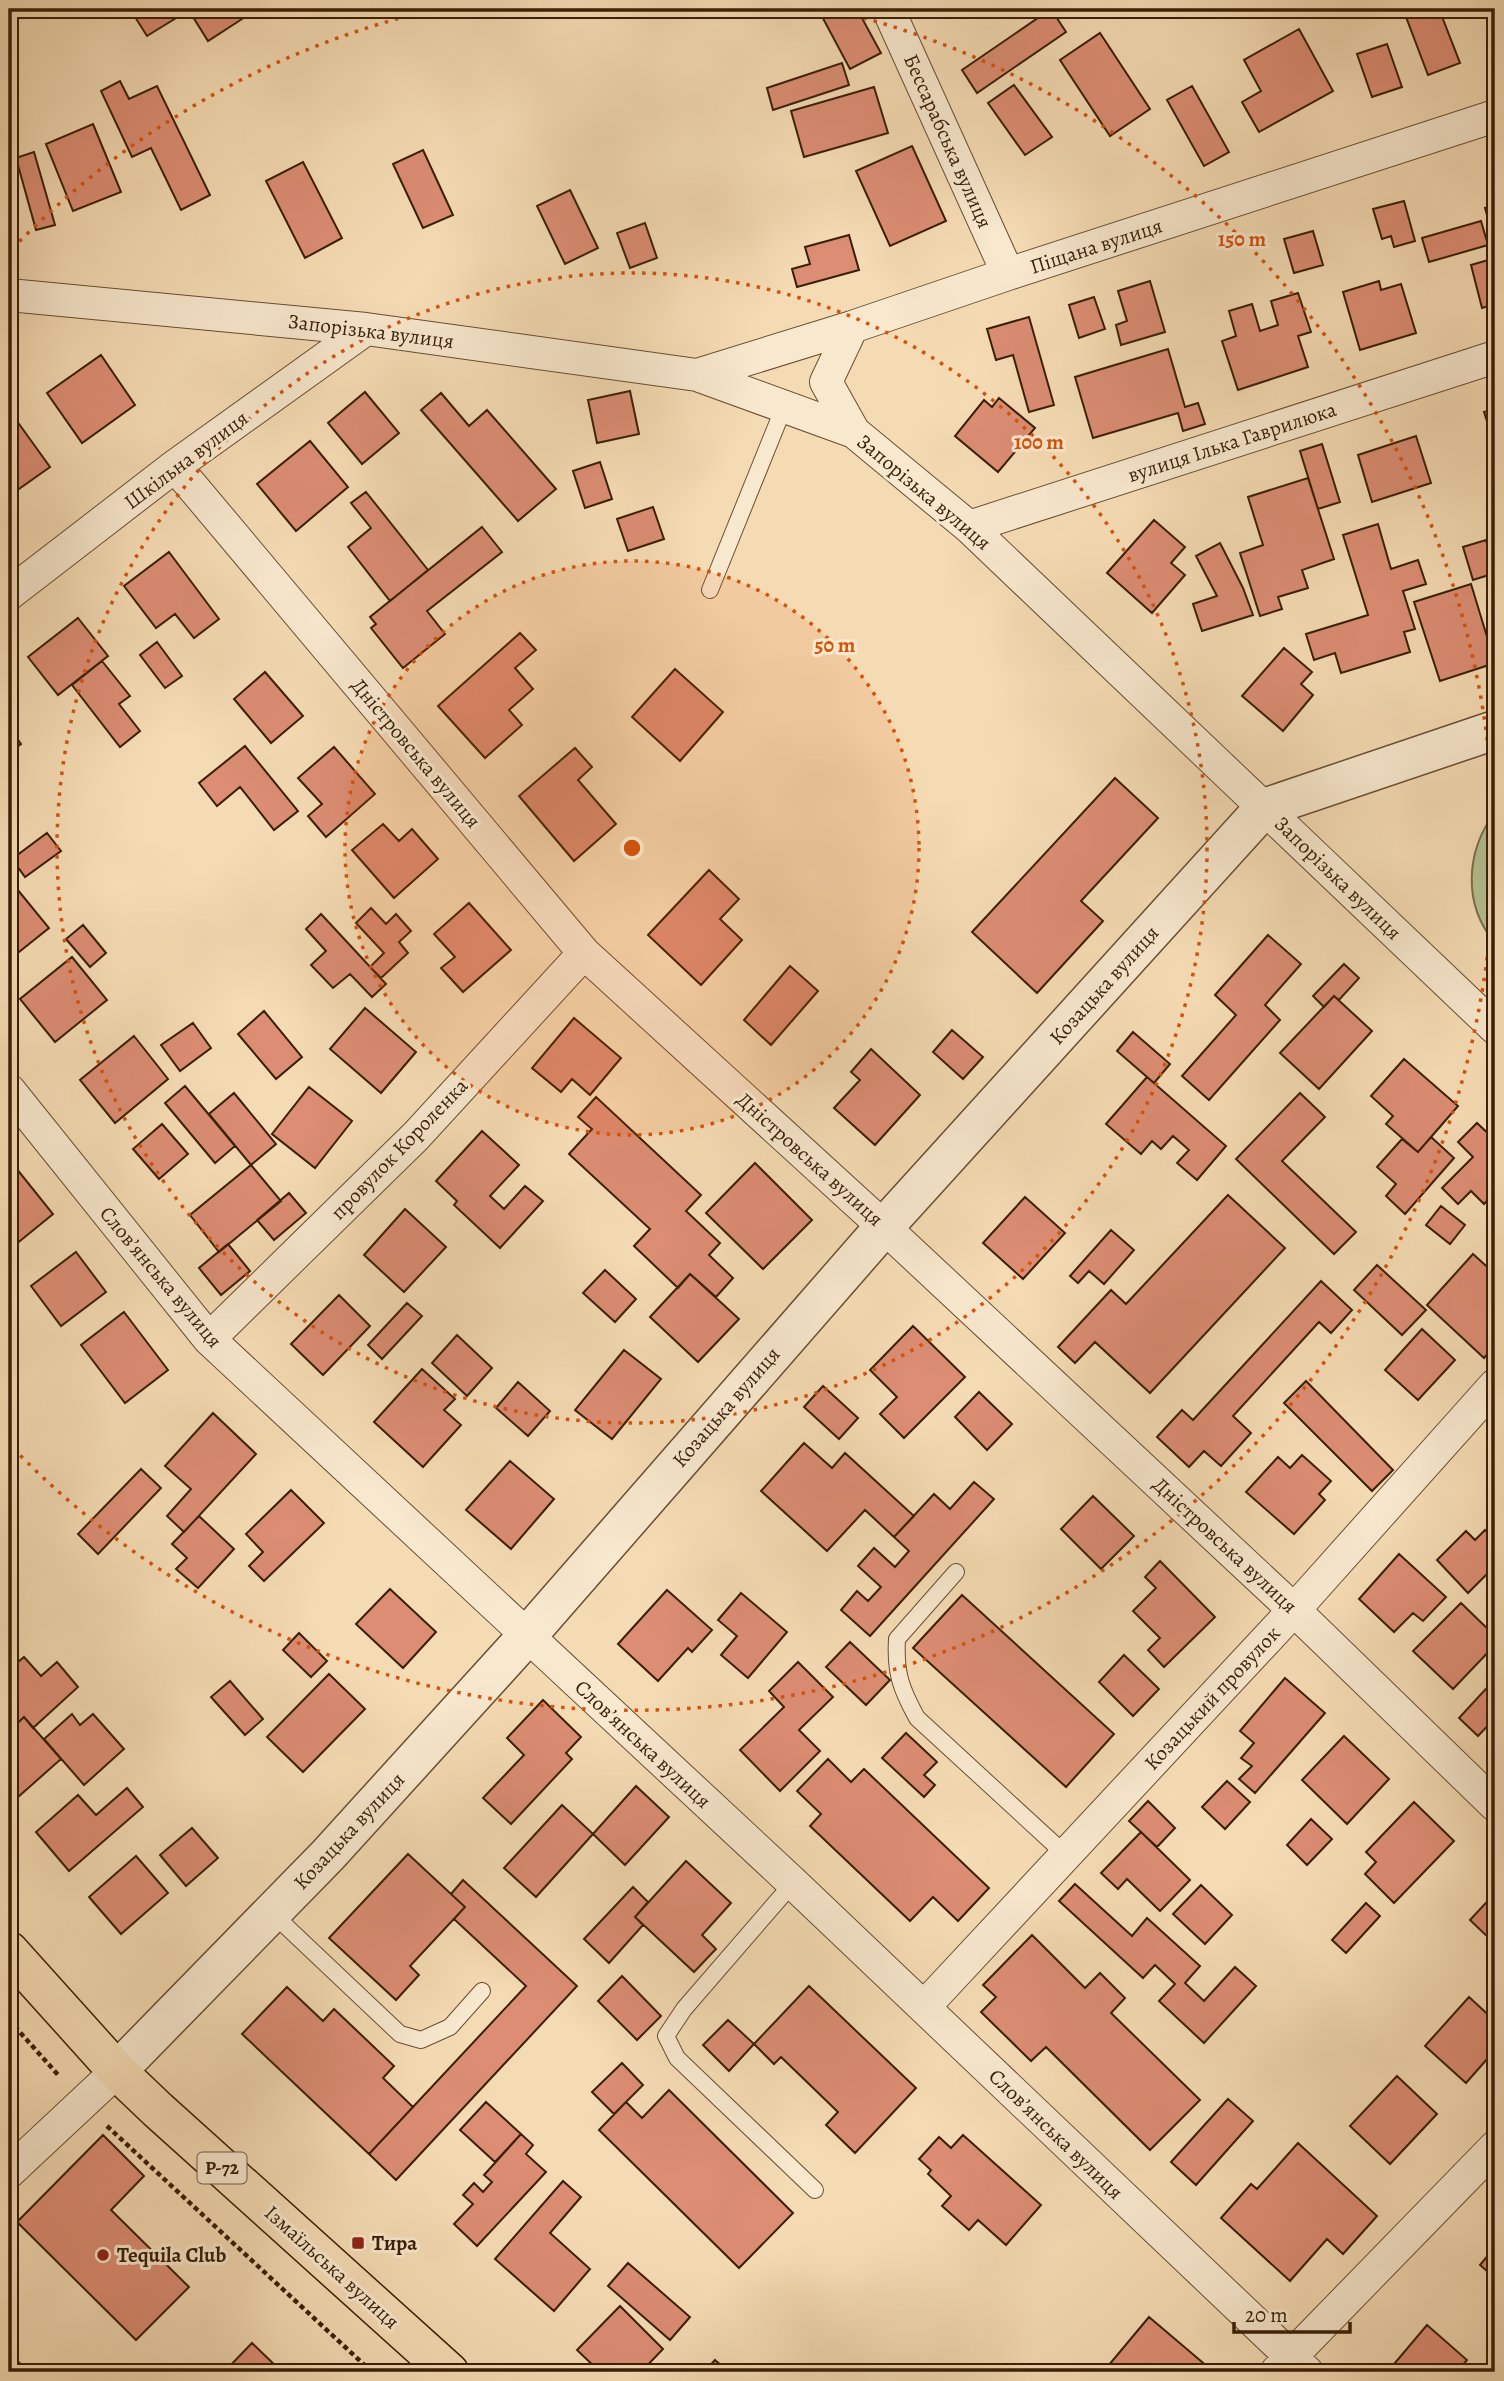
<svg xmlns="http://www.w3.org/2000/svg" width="1504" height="2381" viewBox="0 0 1504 2381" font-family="Alegreya,serif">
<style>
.green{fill:#b6c191;stroke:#78704c;stroke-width:2}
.building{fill:#dc8d74;stroke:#391f07;stroke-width:2}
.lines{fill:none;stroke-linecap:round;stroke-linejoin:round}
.service-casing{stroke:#684e32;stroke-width:18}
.minor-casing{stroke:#684e32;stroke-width:34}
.tertiary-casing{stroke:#684e32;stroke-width:41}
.primary-casing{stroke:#391f07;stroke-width:41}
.path{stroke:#391f07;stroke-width:4.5;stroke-dasharray:5 3.5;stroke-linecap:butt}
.service{stroke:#f8e8ce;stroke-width:16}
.minor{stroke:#f8e8ce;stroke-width:32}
.tertiary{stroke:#f8e8ce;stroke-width:38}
.primary{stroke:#f5dbb4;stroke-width:38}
.ring{fill:none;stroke:#d6530c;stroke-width:3.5;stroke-dasharray:3.5 7}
.poi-dot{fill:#8f2418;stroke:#f8e8ce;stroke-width:2.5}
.labels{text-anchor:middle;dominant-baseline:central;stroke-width:6;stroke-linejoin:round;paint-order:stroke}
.shield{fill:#f8e8ce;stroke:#725b43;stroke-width:2}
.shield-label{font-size:19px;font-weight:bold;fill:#391f07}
.street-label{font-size:21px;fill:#391f07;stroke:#f8e8ce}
.poi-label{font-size:21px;font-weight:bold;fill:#391f07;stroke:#f8e8ce;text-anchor:start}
.centre{fill:#d6530c;stroke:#f8e8ce;stroke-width:3.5}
.ring-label{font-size:21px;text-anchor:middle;font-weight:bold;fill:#d6530c;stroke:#f8e8ce;stroke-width:6;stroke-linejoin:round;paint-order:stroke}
</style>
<rect width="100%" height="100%" fill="#f5dbb4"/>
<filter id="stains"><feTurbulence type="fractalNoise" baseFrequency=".00286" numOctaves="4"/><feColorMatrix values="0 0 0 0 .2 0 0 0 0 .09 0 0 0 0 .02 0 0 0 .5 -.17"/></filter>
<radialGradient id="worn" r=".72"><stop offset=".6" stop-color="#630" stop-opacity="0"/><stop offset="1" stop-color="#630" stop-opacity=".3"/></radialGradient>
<path class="green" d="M1495,812V943C1462,904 1466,851 1495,812Z"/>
<path class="building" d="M130,9H188L189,10L147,36Z
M188,9H236L242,19L208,41Z
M818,9H857L881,53L850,69Z
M938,9H957L944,17Z
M1011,9H1031L1017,18Z
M1051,9L1066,32L977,93L962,70Z
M1362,9H1390L1365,18Z
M1403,9H1439L1460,63L1428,75Z
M1299,29L1333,91L1259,132L1242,102L1261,91L1244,60Z
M1100,33L1150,109L1110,136L1060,60Z
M1387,44L1402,87L1372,97L1357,54Z
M842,63L849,85L773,110L767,88Z
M120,81L129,99L157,86L210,195L181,210L151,148L132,157L101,91Z
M1014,85L1052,137L1025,155L988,103Z
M1192,86L1229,152L1204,166L1167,100Z
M874,87L888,133L804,157L791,111Z
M93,124L121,192L73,211L46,144Z
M912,146L946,221L890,246L856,171Z
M423,150L453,215L423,228L393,164Z
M34,152L55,225L36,230L16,158Z
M303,162L342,238L305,258L266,181Z
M570,190L598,248L565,264L537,206Z
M1404,201L1415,241L1394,247L1391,236L1382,239L1373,209Z
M1495,205V243L1485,208Z
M1481,221L1488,245L1429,262L1422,238Z
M645,223L657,258L630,268L617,233Z
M1313,231L1323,265L1294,273L1284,239Z
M849,235L859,270L797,287L792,269L810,264L805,247Z
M1495,258V304L1482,308L1471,265Z
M1150,281L1165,332L1121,345L1116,325L1127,321L1118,291Z
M1379,281L1381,290L1401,284L1416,333L1360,350L1343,292Z
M1298,293L1311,332L1298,336L1308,367L1238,390L1222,341L1236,336L1229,311L1252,304L1260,331L1278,325L1271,301Z
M1094,297L1105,329L1079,338L1069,305Z
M1029,317L1054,405L1029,412L1013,355L996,360L987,329Z
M1168,349L1185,407L1198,403L1205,424L1183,431L1178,413L1093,438L1075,377Z
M101,355L135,405L82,443L47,393Z
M630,391L639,434L597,443L588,400Z
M365,392L399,433L362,464L328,423Z
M441,393L469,426L487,410L556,489L518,521L421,410Z
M999,398L1035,428L998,472L955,436L984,400L992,407Z
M1495,409V447L1484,412Z
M9,410L50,467L9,496Z
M1416,436L1431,483L1372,502L1358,455Z
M310,441L348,487L296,531L257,484Z
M1322,444L1340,502L1318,509L1300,451Z
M600,462L612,499L585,508L573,471Z
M1308,478L1334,559L1302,570L1308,588L1278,597L1282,609L1260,616L1240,553L1263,545L1248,497Z
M366,492L428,570L390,601L348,547L371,528L351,503Z
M653,507L664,539L628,551L617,519Z
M1154,520L1185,547L1171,563L1185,575L1152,613L1107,573Z
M1378,524L1391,569L1418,560L1426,584L1403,591L1415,629L1404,632L1410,652L1341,673L1335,653L1314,660L1306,634L1368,615L1343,535Z
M482,527L502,552L427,611L445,634L403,668L371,628L376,624L370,617Z
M1486,540L1495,573L1473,580L1463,547Z
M1220,543L1243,588L1253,615L1202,631L1193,604L1217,596L1196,556Z
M169,552L219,619L194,638L175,614L156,628L124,586Z
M1471,584L1495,663L1440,681L1414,602Z
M78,618L108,656L58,695L28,657Z
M520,633L536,650L515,668L533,689L509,710L522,725L485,758L438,706Z
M157,642L182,676L165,688L140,655Z
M1284,648L1312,672L1301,684L1313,695L1283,731L1242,696Z
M102,661L130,696L119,704L140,731L120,747L72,685Z
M675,669L723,712L680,761L632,717Z
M265,672L303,716L271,743L234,699Z
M9,727L21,744L9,753Z
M245,746L298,811L274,830L240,787L217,806L199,783Z
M334,747L375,794L326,837L308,816L322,804L298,778Z
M575,748L592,767L578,780L616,824L574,861L519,796Z
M1115,778L1158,818L1081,901L1103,921L1037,993L972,932Z
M383,824L399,841L412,829L438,859L394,898L352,850Z
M47,833L61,851L25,877L12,859Z
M709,870L739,899L720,919L742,940L701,985L648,935Z
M17,889L49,928L9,960V895Z
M469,903L511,950L463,992L441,968L455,957L434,934Z
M371,908L386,924L396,914L411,931L399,942L408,953L381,978L370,967L384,953L356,923Z
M321,914L386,984L372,997L350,974L333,988L311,965L326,951L306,929Z
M83,925L106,953L90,967L66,939Z
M1268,935L1301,964L1265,1005L1280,1020L1209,1100L1182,1076L1236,1015L1215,995Z
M72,957L107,1000L55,1042L20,999Z
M1344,964L1359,978L1339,1000L1334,996L1324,1007L1313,996Z
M790,966L818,991L771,1045L744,1020Z
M1334,996L1372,1031L1319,1089L1280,1053Z
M365,1008L416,1052L381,1093L330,1049Z
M264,1011L302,1057L276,1079L238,1034Z
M574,1018L621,1058L590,1095L572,1079L561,1092L532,1068Z
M193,1023L211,1048L180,1071L161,1045Z
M952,1030L983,1057L963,1079L933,1052Z
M1133,1032L1170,1064L1154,1083L1117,1051Z
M134,1036L168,1079L115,1123L80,1080Z
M871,1049L920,1095L875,1145L834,1108L860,1080L851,1072Z
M1404,1059L1458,1106L1418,1152L1386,1124L1393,1116L1371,1096Z
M1147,1077L1226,1146L1197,1180L1177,1163L1189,1150L1173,1136L1161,1149L1152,1141L1141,1154L1106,1124Z
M185,1086L235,1146L215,1163L165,1103Z
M309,1087L352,1121L315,1168L272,1134Z
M234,1093L276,1144L251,1165L209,1114Z
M1300,1093L1325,1117L1282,1161L1356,1232L1334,1254L1236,1159Z
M596,1097L701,1195L686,1211L720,1243L709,1255L733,1278L716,1297L690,1274L678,1288L634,1246L650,1229L569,1154L592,1129L578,1117Z
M1477,1123L1495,1140V1192L1484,1204L1471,1191L1458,1204L1442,1188L1473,1157L1458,1142Z
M162,1124L188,1154L159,1179L133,1149Z
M482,1131L519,1165L490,1196L504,1209L525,1186L543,1201L500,1248L454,1205L457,1201L436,1181Z
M1431,1137L1454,1158L1405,1214L1386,1196L1396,1184L1377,1167L1402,1139L1418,1152Z
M755,1163L812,1220L763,1269L706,1213Z
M251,1165L281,1201L219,1252L190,1215Z
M16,1168L53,1214L9,1250V1174Z
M289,1193L306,1213L274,1240L257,1220Z
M1228,1195L1285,1248L1150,1393L1095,1342L1075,1363L1058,1347L1111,1290L1126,1304Z
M1025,1197L1065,1233L1023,1279L983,1243Z
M1441,1206L1465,1225L1450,1244L1426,1225Z
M405,1209L446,1247L404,1292L364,1255Z
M1111,1230L1134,1250L1104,1284L1089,1271L1078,1283L1070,1276Z
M228,1244L250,1271L221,1295L199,1268Z
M76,1252L106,1292L61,1326L31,1286Z
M1473,1254L1495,1274V1345L1484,1358L1427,1305Z
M1377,1265L1426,1310L1402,1335L1354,1290Z
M605,1270L636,1299L615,1322L583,1293Z
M690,1274L739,1319L698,1362L650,1317Z
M1321,1281L1352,1310L1331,1333L1319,1322L1233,1416L1251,1433L1221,1466L1204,1451L1189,1467L1157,1437L1182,1410L1193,1420Z
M339,1295L370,1326L323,1375L291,1344Z
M407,1303L422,1316L382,1359L368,1345Z
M124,1312L168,1370L125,1403L81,1345Z
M913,1326L965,1377L904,1438L880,1414L897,1397L870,1370Z
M1422,1329L1455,1360L1418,1400L1385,1370Z
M457,1335L492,1368L467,1396L432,1363Z
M624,1350L661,1379L612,1439L575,1410Z
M422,1369L455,1399L444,1410L461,1425L423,1467L374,1422Z
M1306,1381L1393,1470L1372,1491L1284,1403Z
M518,1382L550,1411L528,1436L496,1408Z
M823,1386L858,1418L839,1439L804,1407Z
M979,1392L1012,1424L987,1450L955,1417Z
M213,1413L256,1454L184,1532L167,1516L191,1489L165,1466Z
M804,1443L832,1468L845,1453L914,1516L894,1537L865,1510L827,1551L761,1491Z
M1302,1455L1331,1481L1319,1494L1325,1500L1294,1534L1246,1492L1278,1457L1290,1468Z
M510,1461L554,1499L511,1549L466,1510Z
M141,1469L161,1488L98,1554L78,1534Z
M974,1482L994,1499L870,1636L841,1610L857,1591L868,1601L881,1587L858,1566L874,1548L895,1567L909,1551L894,1537L934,1494L950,1509Z
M291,1490L324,1523L264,1581L249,1566L263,1552L246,1534Z
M1093,1496L1134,1536L1101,1569L1061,1529Z
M199,1516L234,1549L198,1588L176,1569L187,1558L172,1544Z
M1485,1530L1495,1540V1566L1468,1593L1437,1560L1466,1531L1475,1540Z
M1399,1554L1446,1597L1423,1621L1413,1613L1394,1632L1359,1599Z
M1160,1561L1215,1617L1164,1667L1148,1650L1160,1638L1133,1611L1156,1588L1145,1577Z
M390,1589L436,1632L403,1668L356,1624Z
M667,1590L712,1630L692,1652L688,1648L658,1681L618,1644Z
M741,1593L787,1632L748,1678L721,1655L737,1636L718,1620Z
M962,1595L1114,1734L1066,1787L913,1648Z
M1461,1603L1495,1636V1645L1453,1689L1413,1651Z
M299,1633L327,1661L311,1677L283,1650Z
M850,1642L890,1680L866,1705L826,1667Z
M1124,1655L1159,1689L1133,1716L1099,1682Z
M24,1657L41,1676L57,1662L78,1687L33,1728L24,1717L9,1731V1665L11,1668Z
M798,1662L833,1697L799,1730L820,1751L780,1791L740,1750L784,1707L769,1691Z
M329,1674L365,1709L303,1772L267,1737Z
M1285,1678L1325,1713L1255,1793L1239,1779L1252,1766L1241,1758L1254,1743L1240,1731Z
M1495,1679V1718L1478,1736L1459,1718Z
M230,1681L263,1719L245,1735L211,1697Z
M543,1700L581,1737L566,1753L572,1759L511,1824L483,1798L524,1755L507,1738Z
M72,1714L80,1725L93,1714L124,1749L84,1785L44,1739Z
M24,1717L61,1759L9,1805V1731Z
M906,1733L937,1762L924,1775L935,1785L924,1797L882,1758Z
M1344,1736L1389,1779L1347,1824L1302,1780Z
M828,1759L851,1782L864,1769L989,1888L958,1921L933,1897L910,1921L810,1826L821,1814L797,1791Z
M1227,1781L1250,1802L1225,1829L1202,1807Z
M636,1786L669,1817L625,1865L593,1834Z
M127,1788L143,1807L69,1871L36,1832L78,1795L96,1815Z
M1148,1801L1175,1828L1157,1847L1129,1821Z
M1414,1802L1454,1841L1394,1903L1365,1874L1376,1862L1366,1852Z
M562,1805L593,1834L536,1897L504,1868Z
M1311,1819L1332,1839L1307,1865L1287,1845Z
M192,1828L218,1858L186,1886L160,1855Z
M1141,1832L1190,1880L1160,1911L1127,1879L1118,1889L1101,1873Z
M408,1854L465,1907L410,1966L419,1975L396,2000L329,1938Z
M136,1856L168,1893L121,1934L89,1897Z
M686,1861L731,1903L702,1935L716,1949L694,1972L635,1917Z
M463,1880L577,1986L396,2180L369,2154L526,1986L454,1919L465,1907L451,1894Z
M1075,1884L1132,1936L1147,1918L1200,1966L1185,1983L1204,2001L1235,1967L1256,1986L1204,2043L1159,2001L1175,1984L1155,1965L1143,1978L1059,1901Z
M1201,1885L1232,1915L1205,1944L1173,1914Z
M633,1887L648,1902L635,1917L643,1925L609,1963L584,1939Z
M1495,1893V1944L1470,1920Z
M1366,1903L1380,1916L1346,1953L1332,1940Z
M1032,1935L1085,1988L1100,1973L1125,1998L1111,2013L1200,2100L1150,2150L1046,2047L1031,2061L981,2012L996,1997L983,1985Z
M622,1976L661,2016L637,2040L598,2001Z
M809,1986L916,2088L855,2153L826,2125L838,2112L781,2057L774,2064L754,2044Z
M287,1987L323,2021L334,2009L394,2066L383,2078L413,2107L369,2154L242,2034Z
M1469,1997L1495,2021V2050L1466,2083L1425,2046Z
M728,2020L754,2044L729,2071L703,2045Z
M622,2063L643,2085L614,2114L592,2092Z
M1397,2076L1437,2114L1390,2164L1350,2126Z
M669,2090L793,2213L739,2268L599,2130L626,2102L642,2118Z
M1228,2099L1253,2121L1196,2185L1171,2162Z
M486,2102L521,2134L495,2162L460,2130Z
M521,2134L533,2145L526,2154L546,2172L477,2246L454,2224L473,2204L463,2195L474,2183L483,2192L492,2182L484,2175Z
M103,2135L144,2176L111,2210L189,2287L136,2340L17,2222Z
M963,2135L1041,2205L1006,2245L978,2220L969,2230L942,2206L951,2196L928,2174L931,2170L919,2159L939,2137L951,2148Z
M1298,2143L1377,2216L1343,2254L1327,2239L1290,2281L1221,2218L1251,2184L1257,2189Z
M563,2181L581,2197L550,2233L590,2269L554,2311L495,2259Z
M1495,2247V2278L1480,2265Z
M628,2263L690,2317L670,2340L608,2286Z
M620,2306L663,2349L641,2372H600L577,2350Z
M1149,2317L1208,2367L1203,2372H1103Z
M1427,2325L1467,2360L1457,2372H1391L1389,2370Z
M252,2343L282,2372H224Z
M9,2353L29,2372H9Z
M715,2360L729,2372H704Z"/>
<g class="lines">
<defs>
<path id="service" d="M710,590L784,407
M956,1572L897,1639C895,1673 901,1689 917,1718L1066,1855
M793,1883L684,2009L666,2036L677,2058L815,2190
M272,1913L400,2034L421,2040L450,2027L482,1991"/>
<path id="minor" d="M888,9L1008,274
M9,295L366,329L697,375L854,432L969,527L1495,1028
M852,327L826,382L854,432
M697,375L852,327L1008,274L1495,116
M175,466L584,953L884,1227L1294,1610L1495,1805
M969,527L1495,357
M9,594L175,466L366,329
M9,1090L209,1339L793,1883L1307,2372
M209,1339L416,1136L584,953
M924,2007L1294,1610L1495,1385
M9,2172L117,2071
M1277,2371L1495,2147"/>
<path id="tertiary" d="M117,2071L328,1855L527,1636L884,1227L1264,808L1495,730"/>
<path id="primary" d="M9,1951L117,2071L158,2110L449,2372"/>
</defs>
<use href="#service" class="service-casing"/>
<use href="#minor" class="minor-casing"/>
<use href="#tertiary" class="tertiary-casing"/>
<use href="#primary" class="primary-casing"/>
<path class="path" d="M9,2020L60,2077
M107,2126L372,2372"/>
<use href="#service" class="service"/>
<use href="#minor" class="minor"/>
<use href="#tertiary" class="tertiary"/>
<use href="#primary" class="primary"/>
</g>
<circle cx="632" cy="848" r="287" fill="#d6530c" fill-opacity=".12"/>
<g class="ring">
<circle cx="632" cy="848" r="287"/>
<circle cx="632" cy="848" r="575"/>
<path d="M12 249A862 862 0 0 1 431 10M833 10A862 862 0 1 1 12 1447"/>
</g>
<g class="poi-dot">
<rect x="351" y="2236" width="14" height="14" rx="3.5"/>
<circle cx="103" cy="2255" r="7"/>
</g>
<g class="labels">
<rect class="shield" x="197.5" y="2152.5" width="49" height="31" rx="5"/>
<g class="shield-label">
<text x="222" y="2168">Р-72</text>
</g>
<g class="street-label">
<text transform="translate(948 141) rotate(66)">Бессарабська вулиця</text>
<text transform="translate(1096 246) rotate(-18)">Піщана вулиця</text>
<text transform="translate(371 331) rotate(7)">Запорізька вулиця</text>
<text transform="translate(1232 442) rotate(-18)">вулиця Ілька Гаврилюка</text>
<text transform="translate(186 460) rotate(-37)">Шкільна вулиця</text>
<text transform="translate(924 492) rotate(40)">Запорізька вулиця</text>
<text transform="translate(416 753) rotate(50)">Дністровська вулиця</text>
<text transform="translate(1338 878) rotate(44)">Запорізька вулиця</text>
<text transform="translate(1104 985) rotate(-48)">Козацька вулиця</text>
<text transform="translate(399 1149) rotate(-46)">провулок Короленка</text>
<text transform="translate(810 1159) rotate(42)">Дністровська вулиця</text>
<text transform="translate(161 1277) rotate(50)">Словʼянська вулиця</text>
<text transform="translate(726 1407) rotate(-49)">Козацька вулиця</text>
<text transform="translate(1225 1545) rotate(43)">Дністровська вулиця</text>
<text transform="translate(1212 1698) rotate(-47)">Козацький провулок</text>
<text transform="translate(643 1744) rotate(43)">Словʼянська вулиця</text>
<text transform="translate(349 1831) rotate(-47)">Козацька вулиця</text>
<text transform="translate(1056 2134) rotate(44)">Словʼянська вулиця</text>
<text transform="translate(332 2267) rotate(42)">Ізмаїльська вулиця</text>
</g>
<g class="poi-label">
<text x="372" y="2243">Тира</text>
<text x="117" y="2255">Tequila Club</text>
</g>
</g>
<circle cx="632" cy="848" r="10" class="centre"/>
<g class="ring-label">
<text x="1242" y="246">150 m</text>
<text x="1039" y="449">100 m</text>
<text x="835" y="652">50 m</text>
</g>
<rect width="1504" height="2381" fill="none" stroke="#f5dbb4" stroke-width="35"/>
<rect x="10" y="10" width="1483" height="2360" fill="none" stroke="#391f07" stroke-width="3.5"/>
<rect x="18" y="18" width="1469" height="2346" fill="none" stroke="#391f07" stroke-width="2"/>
<path d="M1234 2322v10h116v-10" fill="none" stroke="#391f07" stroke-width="3.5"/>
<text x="1245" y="2322" font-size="21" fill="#391f07" stroke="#f8e8ce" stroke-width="5" paint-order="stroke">20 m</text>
<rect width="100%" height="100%" filter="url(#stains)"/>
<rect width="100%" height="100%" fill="url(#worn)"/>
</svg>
